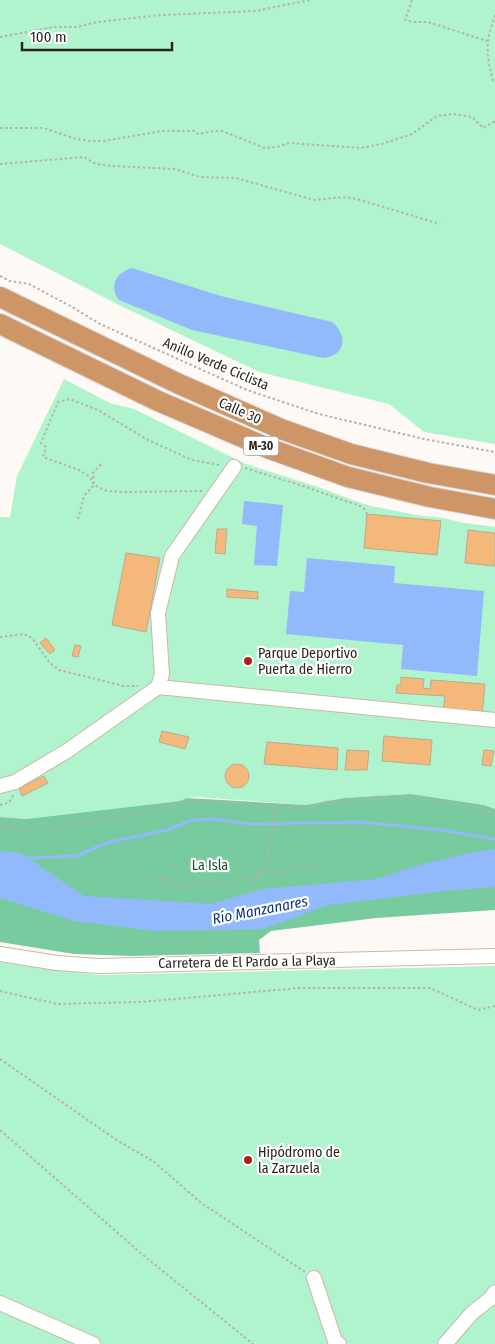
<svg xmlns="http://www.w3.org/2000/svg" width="495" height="1344" viewBox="0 0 495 1344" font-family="'Fira Sans Condensed',sans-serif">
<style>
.green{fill:#aff4cd}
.forest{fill:#77cb9e}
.water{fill:#92b9fc}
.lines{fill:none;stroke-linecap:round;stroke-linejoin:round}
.stream{stroke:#92b9fc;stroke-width:3}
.building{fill:#f4b97a;stroke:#bba995}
.minor-casing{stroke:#ccb7a5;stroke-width:16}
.highway-casing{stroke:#d5d3d2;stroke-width:22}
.path{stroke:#b7b1ac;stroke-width:2;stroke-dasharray:2.5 2.5;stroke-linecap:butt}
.minor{stroke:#fff;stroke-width:14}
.highway{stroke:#ce9667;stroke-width:20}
.poi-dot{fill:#ae1d1a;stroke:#fff;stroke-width:2}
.labels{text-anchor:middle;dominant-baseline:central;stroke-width:4.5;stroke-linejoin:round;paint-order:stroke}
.shield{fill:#fff;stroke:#6b6662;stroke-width:1}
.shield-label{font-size:12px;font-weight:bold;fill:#2c251e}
.street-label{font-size:14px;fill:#2c251e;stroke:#fff}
.poi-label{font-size:14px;fill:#2c251e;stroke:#fff;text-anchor:start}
.park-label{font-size:14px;fill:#155538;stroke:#fff}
.water-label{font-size:15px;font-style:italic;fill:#0b3681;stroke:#fff}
</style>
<rect width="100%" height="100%" fill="#fef9f5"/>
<path class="green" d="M0,0H495V444L424,432L389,404L259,372L119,305L0,244Z
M64,379L110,403L134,409L246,464L318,487L367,505L416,515L443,518L465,523L495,527V809L484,805L411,794L344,798L306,805L196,797L187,798L180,801L26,819L0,817V517H10L17,476Z
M0,962L98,975L495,966V1344H0Z"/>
<path class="forest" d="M411,794L484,805L495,809V910L376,918L271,931L259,940L260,953L132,956L74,954L0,942V817L26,819L180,801L187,798L306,805L344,798Z"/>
<path class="water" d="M132,268L221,296L332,322C348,335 346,356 323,358L192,330L119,300C108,286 117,272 132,268Z
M244,501L283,505L277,566L254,565L257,526L242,524Z
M307,558L395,566L394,583L484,591L477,676L401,669L403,645L286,634L290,591L304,592Z
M495,849V887L445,891L328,905L263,929L155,931L74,921L0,898V851L20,853L84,896L210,904L263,889L376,879L419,865L474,852Z"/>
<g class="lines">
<path class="stream" d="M27,858L76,856L109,842L167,830L192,820L215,819L249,824L360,822L441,830L495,839"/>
</g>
<path class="building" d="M367,514L441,521L437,555L364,548Z
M217,529H227L225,554L215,553Z
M468,530L495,533V566L465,563Z
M126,553L160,558L146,632L112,625Z
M227,589L258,592V599L227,597Z
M46,638L55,650L50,654L40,643Z
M75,645L81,646L78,657L72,656Z
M401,677L424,679L423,688L430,689L431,680L485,684L482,716L443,712L445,696L396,693L397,685H401Z
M162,731L189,737L185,749L159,742Z
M384,736L432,740L430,765L382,761Z
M267,742L338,748L337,770L264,764Z
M347,750L369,751L367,770H345Z
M484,750L494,751L491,766L482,765Z
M225 776a12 12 0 1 1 24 0a12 12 0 1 1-24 0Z
M44,776L48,783L22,796L19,788Z"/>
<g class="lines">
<defs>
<path id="minor" d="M234,467L172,556L158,613L162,674L158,687L495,720
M0,786L15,782L67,751L158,687
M0,954L57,963L99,966L495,956
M314,1278L335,1341L339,1344
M0,1303L93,1344
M445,1344L472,1313L491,1298L495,1292"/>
<path id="highway" d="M0,297L179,384L281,429L351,454L428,473L495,485
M0,324L158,401L270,449L348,477L430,497L495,509"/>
</defs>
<use href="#minor" class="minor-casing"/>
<use href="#highway" class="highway-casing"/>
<path class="path" d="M412,0L405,20L414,22H428L487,41
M495,15C486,42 485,51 493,80H495
M0,37L54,27H76L98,22L161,15L256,11L310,0
M0,128H44L76,139L92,141H104L162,131H195L198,134L215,131H222L265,148L277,147L289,143L361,148L382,144L412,134L437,116L454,114L472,117L483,128L495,121
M0,164L84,157L96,164L113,166L175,169L200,177L236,178L314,200L342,197L357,199L440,224
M0,276L10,281L29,284L72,307L100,324L247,390L319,414L424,439L495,452
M245,468L303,486L363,507L367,514
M202,491L126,492L107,491L94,485L90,477L79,470L43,457L46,447L41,443L43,438L58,402L70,399L100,411L148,440L192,460L220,465
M78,519L84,496L94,485L93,473L101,464
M0,637L24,634L32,638L50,663L59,670L124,686H138
M0,805C7,803 12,802 13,794
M0,825L28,829L66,826L126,815L195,800L306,809L324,802L409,797L475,807L495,814
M150,880L166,879L190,888C206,882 210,880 226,886L241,879L269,872L281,873L300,864L315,871
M254,887L256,878L267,862L275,806
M0,991L57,1004L141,1002L299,988H430L478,1010L495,1006
M0,1059L118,1141L153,1161L200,1202L305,1272
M0,1130L143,1255L253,1344"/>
<use href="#minor" class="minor"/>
<use href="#highway" class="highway"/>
</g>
<g class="poi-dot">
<circle cx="248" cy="661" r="5"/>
<circle cx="248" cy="1160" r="5"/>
</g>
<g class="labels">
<rect class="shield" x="243.5" y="436.5" width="35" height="19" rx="4"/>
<g class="shield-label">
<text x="261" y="446">M-30</text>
</g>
<g class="street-label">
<text transform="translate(216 364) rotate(23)">Anillo Verde Ciclista</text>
<text transform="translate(240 411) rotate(24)">Calle 30</text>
<text transform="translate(247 962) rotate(-1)">Carretera de El Pardo a la Playa</text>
</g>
<g class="poi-label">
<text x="258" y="653">Parque Deportivo<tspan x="258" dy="16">Puerta de Hierro</tspan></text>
<text x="258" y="1152">Hipódromo de<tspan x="258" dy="16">la Zarzuela</tspan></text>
</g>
<g class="park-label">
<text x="210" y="865">La Isla</text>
</g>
<g class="water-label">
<text transform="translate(260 910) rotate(-11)">Río Manzanares</text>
</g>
</g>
<path d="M22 42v8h150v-8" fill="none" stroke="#2c251e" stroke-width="2.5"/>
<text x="30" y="42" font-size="15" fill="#2c251e" stroke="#ffffff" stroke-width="4" paint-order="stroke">100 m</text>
</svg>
